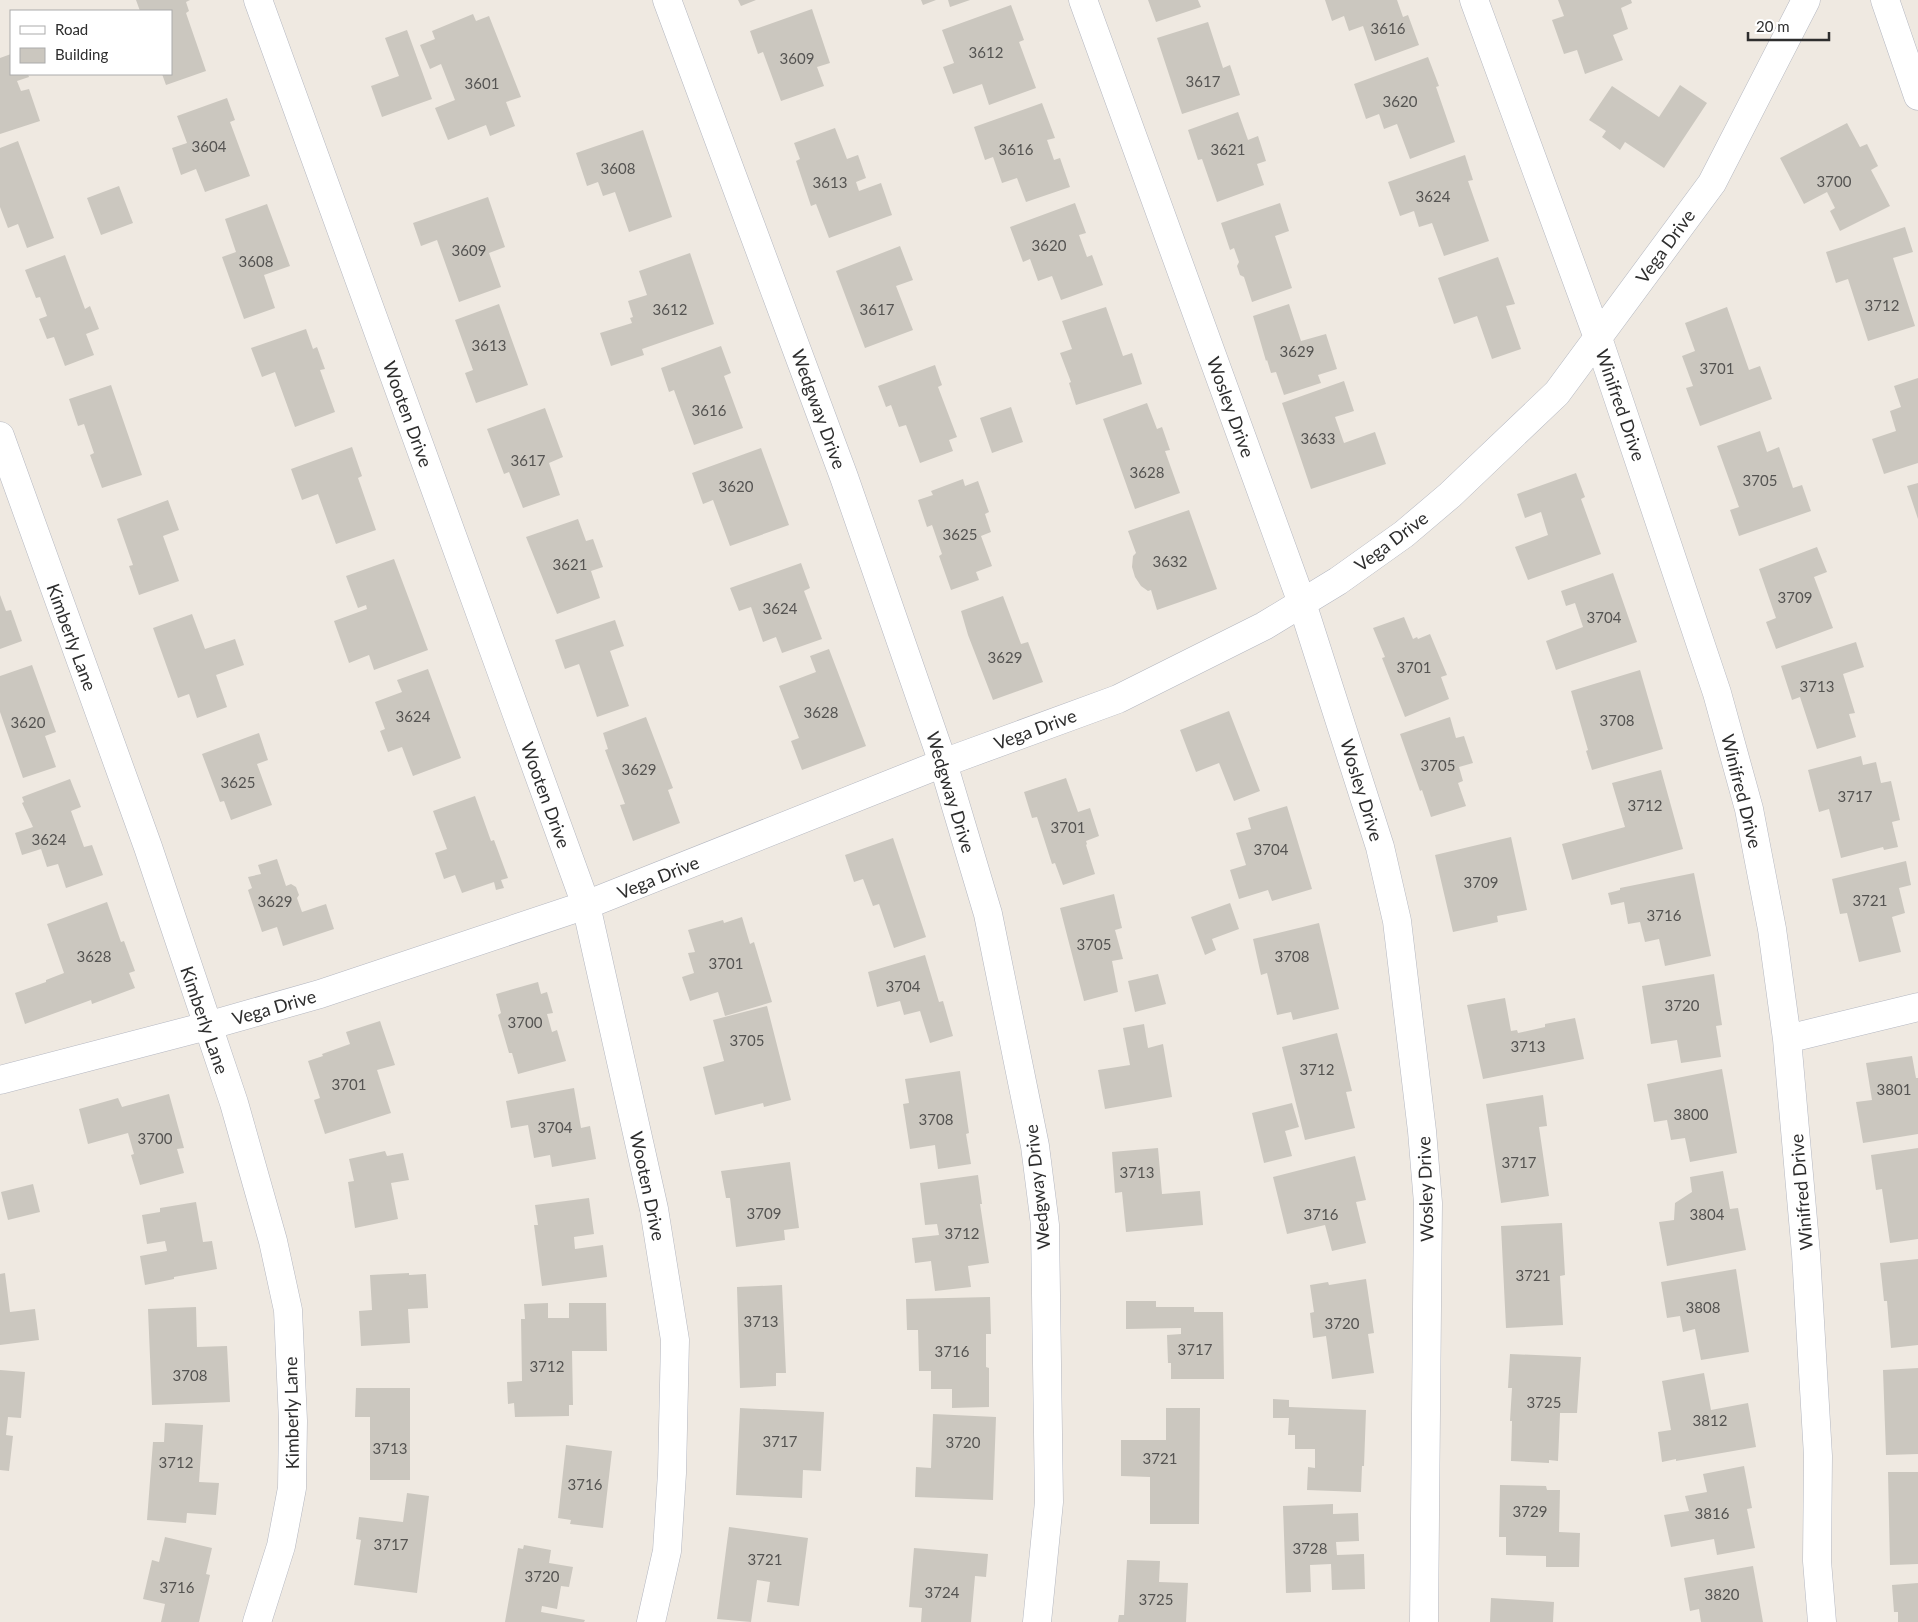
<svg xmlns="http://www.w3.org/2000/svg" width="1918" height="1622" viewBox="0 0 1918 1622" font-family="Lato,sans-serif">
<style>
.building{fill:#cbc7bf}
.lines{fill:none;stroke-linecap:round;stroke-linejoin:round}
.street-casing{stroke:#b4b7c1;stroke-width:29}
.street{stroke:#fff;stroke-width:28}
.labels{text-anchor:middle;dominant-baseline:central;stroke-width:4;stroke-linejoin:round;paint-order:stroke}
.number-label{font-size:15px;fill:#555452}
.street-label{font-size:18px;fill:#2e2e2e;stroke:#fff}
</style>
<rect width="100%" height="100%" fill="#efe9e1"/>
<path class="building" d="M136,0H190L186,2L189,11L186,13L206,71L166,85L162,74H171V11H140Z
M738,0H756L741,6Z
M921,0H936L923,5Z
M948,0H970L950,7Z
M1148,0H1198L1201,7L1156,22Z
M1325,0H1397L1403,17L1408,15L1419,45L1375,61L1363,26L1349,31L1344,16L1332,21Z
M1558,0H1631L1632,3L1621,8L1628,29L1613,35L1623,60L1585,74L1577,50L1564,54L1552,20L1564,16Z
M1011,5L1024,40L1019,42L1036,88L989,105L982,84L953,94L943,67L954,63L942,30Z
M812,9L830,63L817,67L824,86L781,101L763,52L758,54L750,31Z
M473,14L476,21L489,16L521,97L506,102L515,126L490,136L486,125L448,140L435,108L455,100L441,64L430,69L420,45L435,39L432,31Z
M1208,22L1223,68L1230,65L1240,95L1182,114L1157,38Z
M407,30L432,99L382,117L371,86L399,76L385,38Z
M11,54V74H28L29,77L17,81L21,91L29,89L40,121L0,134V58Z
M1428,57L1439,86L1436,87L1455,142L1410,159L1397,124L1384,129L1379,114L1366,119L1354,84Z
M1680,85L1707,103L1664,168L1625,142L1620,150L1602,137L1606,131L1589,120L1612,86L1659,117Z
M227,98L235,120L230,122L250,176L205,192L196,169L181,175L172,148L187,143L177,116Z
M1042,103L1055,138L1047,140L1054,160L1060,158L1070,187L1026,202L1017,178L1002,183L993,157L985,160L974,127Z
M1238,112L1248,140L1258,136L1266,161L1257,164L1264,185L1217,202L1202,159L1198,160L1188,130Z
M1847,123L1860,147L1867,144L1878,166L1871,170L1890,206L1840,231L1830,211L1835,208L1827,192L1804,204L1780,158Z
M835,128L847,159L858,155L866,178L856,182L859,191L881,183L892,215L829,238L816,204L811,206L796,161L800,159L794,143Z
M643,130L672,217L629,232L615,192L603,196L598,182L587,186L576,153Z
M18,141L54,238L27,248L18,224L8,228L0,207V148Z
M1465,155L1473,180L1468,181L1489,241L1444,256L1432,223L1419,227L1414,211L1400,216L1388,182Z
M119,186L133,223L101,235L87,198Z
M488,197L505,247L489,253L501,287L459,302L437,240L421,246L413,223Z
M1075,203L1086,233L1079,235L1087,257L1092,255L1103,285L1061,300L1052,276L1038,281L1030,259L1023,262L1010,227Z
M1280,203L1289,231L1275,236L1292,288L1252,302L1244,277L1240,275L1237,266L1239,262L1234,248L1230,250L1221,223Z
M267,204L290,266L264,275L275,308L244,319L222,257L236,252L225,219Z
M1905,227L1913,252L1893,258L1915,326L1868,341L1848,279L1836,283L1826,252Z
M900,246L913,280L896,286L913,330L865,348L836,271Z
M690,253L714,324L642,349L644,355L611,366L600,333L632,323L630,318L633,317L628,301L647,295L639,271Z
M65,255L85,309L90,306L99,329L86,334L94,355L65,366L54,337L47,339L39,319L47,316L40,297L36,298L25,270Z
M1498,257L1515,304L1506,306L1521,349L1492,359L1477,316L1454,324L1438,278Z
M499,304L528,385L476,403L465,373L473,370L455,320Z
M1289,304L1301,341L1326,334L1337,369L1318,375L1321,383L1284,395L1276,372L1271,373L1267,360L1266,361L1253,316Z
M1106,307L1123,356L1132,353L1142,384L1076,405L1069,383L1071,382L1060,353L1072,349L1062,321Z
M1727,307L1749,370L1760,366L1772,399L1700,426L1686,388L1693,386L1682,356L1695,351L1685,323Z
M306,329L313,349L317,347L325,369L320,370L335,412L295,427L275,372L262,377L251,348Z
M721,346L731,373L724,376L743,428L694,445L674,390L669,392L661,368Z
M935,365L942,385L938,387L957,437L949,440L953,451L920,463L906,425L899,427L891,405L886,407L878,386Z
M1918,378V463L1884,474L1872,439L1896,431L1890,411L1901,407L1894,386Z
M1344,381L1354,411L1335,417L1344,443L1375,432L1386,464L1311,489L1282,403Z
M111,385L142,475L102,488L90,455L94,453L84,424L78,426L69,399Z
M1147,403L1157,429L1162,427L1170,450L1165,451L1180,493L1135,509L1103,419Z
M1011,407L1023,442L992,453L980,418Z
M545,408L563,457L549,463L560,495L523,508L509,472L504,474L487,429Z
M1760,431L1767,452L1779,447L1793,488L1802,485L1811,511L1739,536L1730,510L1739,507L1717,446Z
M352,447L362,476L358,478L376,530L336,544L318,494L302,500L291,469Z
M761,448L789,525L730,546L713,500L703,504L692,473Z
M1576,473L1585,497L1581,499L1601,554L1528,580L1515,547L1548,535L1541,512L1525,518L1517,494Z
M963,479L965,486L978,481L989,512L985,514L991,532L981,536L992,566L976,572L979,580L951,590L939,556L942,554L932,525L927,527L918,500L933,495L931,491Z
M1918,483V519L1907,486Z
M168,500L179,530L163,536L179,581L139,595L129,566L133,565L117,519Z
M1189,510L1217,589L1157,610L1151,590L1148,591L1141,586L1135,577L1132,567L1133,556L1136,553L1128,531Z
M578,519L586,541L593,539L603,567L591,571L600,598L557,614L526,537Z
M1817,547L1827,572L1814,577L1833,628L1776,649L1766,622L1776,618L1759,569Z
M394,559L428,650L374,670L369,655L349,663L334,621L367,609L366,605L358,608L346,576Z
M801,563L810,588L804,591L822,639L782,653L776,637L763,642L751,607L739,611L730,588Z
M1613,573L1637,642L1556,670L1546,641L1583,627L1575,603L1566,606L1561,591Z
M0,595L6,611L11,610L22,641L0,649Z
M1003,596L1021,644L1028,642L1043,682L993,700L968,635L961,611Z
M192,614L205,649L235,639L244,665L216,675L227,707L197,718L189,694L178,698L153,628Z
M1404,617L1413,639L1417,637L1418,639L1430,634L1447,675L1441,677L1449,699L1405,717L1382,658L1385,657L1373,628Z
M615,620L624,646L610,651L629,706L597,717L579,664L565,669L555,640Z
M1856,642L1864,667L1843,674L1855,713L1849,714L1856,737L1817,749L1800,697L1792,700L1781,666Z
M829,649L866,746L802,770L791,741L799,738L779,686L816,672L810,656Z
M32,665L56,732L45,736L56,767L23,778L0,712V676Z
M428,669L461,758L413,776L402,747L388,752L380,731L385,729L375,702L402,692L397,680Z
M1640,670L1663,749L1592,770L1586,751L1588,750L1571,691Z
M1229,711L1260,791L1234,801L1219,763L1196,772L1180,730Z
M646,717L673,788L668,790L680,823L633,841L620,805L625,804L605,750L608,749L603,733Z
M1450,717L1456,738L1464,736L1473,763L1459,767L1463,781L1458,783L1466,806L1431,817L1422,790L1420,791L1400,734Z
M259,733L268,760L257,764L272,805L231,820L224,801L220,802L202,754Z
M1861,756L1863,765L1876,762L1881,783L1891,781L1900,820L1892,822L1898,847L1884,850L1883,847L1841,858L1829,809L1819,812L1808,770Z
M1661,770L1683,849L1572,880L1562,844L1625,827L1612,783Z
M1066,778L1078,812L1090,808L1099,836L1086,841L1087,844L1086,845L1095,874L1063,885L1055,863L1052,864L1037,817L1032,818L1024,792Z
M70,779L81,807L71,811L84,847L92,845L103,875L66,888L58,864L47,867L41,849L22,855L15,833L33,827L22,803L24,802L22,797Z
M475,796L491,841L494,840L508,878L501,880L504,888L496,890L494,882L462,893L455,875L444,879L435,853L447,849L433,811Z
M1287,806L1312,889L1272,901L1268,890L1239,899L1230,870L1246,865L1236,833L1251,829L1248,818Z
M1511,837L1527,910L1497,916L1498,922L1453,932L1435,855Z
M893,838L926,937L894,948L879,904L873,906L863,879L854,882L845,855Z
M277,859L286,886L291,884L296,887L299,895L297,898L302,912L326,904L334,929L283,946L277,927L262,932L248,890L252,888L248,877L261,874L258,865Z
M1906,861L1911,885L1899,888L1905,913L1892,917L1901,952L1859,962L1847,913L1840,914L1832,879Z
M1694,873L1711,956L1665,966L1659,939L1645,942L1640,922L1628,924L1624,902L1611,905L1608,893L1620,890V888Z
M1114,894L1122,928L1115,930L1123,959L1112,961L1118,992L1084,1001L1060,908Z
M107,902L121,942L124,941L135,971L129,973L135,988L92,1004L91,1000L25,1024L15,993L46,982V980L64,973L47,924Z
M1230,903L1239,929L1212,939L1216,950L1205,955L1191,917Z
M742,917L750,944L754,942L772,1002L725,1016L718,992L690,1001L682,977L694,973L688,953L695,952L688,930L723,920L724,923Z
M1319,923L1339,1009L1293,1020L1291,1012L1277,1015L1267,973L1261,975L1253,939Z
M925,955L939,1002L943,1001L953,1036L930,1043L920,1011L904,1015L900,1001L877,1007L868,972Z
M1158,974L1166,1004L1135,1012L1128,981Z
M1714,974L1722,1025L1716,1026L1721,1057L1681,1063L1677,1040L1651,1044L1642,986Z
M538,982L541,994L547,992L553,1013L547,1014L552,1032L557,1030L566,1061L518,1074L512,1053H509L498,1015L501,1013L496,994Z
M1505,998L1511,1031L1517,1030L1518,1033L1545,1027V1024L1575,1018L1584,1059L1483,1079L1467,1005Z
M767,1006L791,1100L764,1107L763,1103L715,1115L703,1067L724,1061L713,1020Z
M380,1021L395,1065L377,1070L391,1113L325,1134L314,1100L320,1098L308,1061L323,1056L322,1054L350,1044L346,1032Z
M1144,1024L1148,1048L1163,1044L1172,1097L1105,1109L1098,1070L1130,1065L1123,1028Z
M1337,1033L1352,1091L1346,1092L1355,1128L1305,1140L1282,1047Z
M1912,1056L1916,1078H1918V1134L1863,1143L1856,1102L1872,1100L1866,1063Z
M1722,1069L1737,1153L1690,1162L1685,1138L1671,1140L1667,1120L1654,1122L1647,1084Z
M960,1071L969,1133L966,1134L971,1164L938,1169L935,1145L910,1149L903,1104L909,1103L905,1079Z
M574,1088L581,1128L590,1126L596,1159L552,1167L550,1155L534,1158L528,1125L511,1128L506,1101Z
M169,1094L184,1148L177,1149L184,1173L140,1185L131,1155L134,1154L128,1133L88,1144L79,1109L118,1098L122,1107Z
M1543,1095L1547,1126L1539,1127L1549,1196L1501,1203L1486,1104Z
M1292,1103L1299,1127L1285,1131L1292,1156L1264,1163L1252,1113Z
M1158,1148L1162,1194L1200,1191L1203,1225L1126,1232L1122,1192L1115,1193L1112,1152Z
M1918,1148V1239L1890,1243L1882,1189L1876,1190L1871,1155Z
M385,1151L387,1156L403,1153L409,1180L391,1183L398,1219L355,1228L348,1182L354,1181L349,1159Z
M1355,1156L1366,1200L1356,1202L1366,1243L1332,1251L1325,1225L1287,1234L1273,1177Z
M790,1162L799,1228L784,1230L785,1240L736,1247L730,1198H726L721,1171Z
M1723,1171L1730,1209L1738,1208L1746,1250L1667,1266L1659,1222L1674,1220L1675,1203L1692,1192L1690,1177Z
M978,1175L982,1204H980L989,1263L968,1266L971,1287L935,1291L931,1261L915,1263L912,1238L939,1235L937,1224L925,1225L920,1183Z
M33,1184L40,1212L8,1220L1,1192Z
M589,1198L594,1234L574,1237L575,1249L603,1245L607,1277L542,1286L534,1225H538L535,1205Z
M196,1202L203,1242L212,1241L217,1269L174,1277V1279L145,1285L140,1256L167,1251L165,1241L147,1244L142,1215L160,1212V1208Z
M1562,1223L1565,1275L1560,1276L1563,1325L1506,1328L1501,1226Z
M1918,1259V1345L1891,1348L1887,1301H1884L1880,1263Z
M1736,1269L1749,1352L1701,1360L1695,1329L1683,1332L1680,1316L1667,1318L1661,1282Z
M5,1273L10,1312L35,1309L39,1340L0,1345V1274Z
M409,1273V1275L426,1274L428,1308L408,1309L410,1343L361,1346L359,1311L372,1310L370,1275Z
M1366,1279L1374,1333L1368,1334L1374,1373L1332,1379L1326,1336L1313,1338L1310,1313L1314,1312L1310,1285L1328,1282L1329,1285Z
M782,1285L786,1373H776V1386L740,1388L737,1287Z
M990,1297L991,1334H986V1367L989,1368V1407L952,1408V1389H931V1371H919L918,1330H907L906,1299Z
M1126,1301H1156V1307H1194V1312H1223L1224,1379H1171V1363H1168L1167,1335L1181,1334V1328L1126,1329Z
M548,1303V1318H569V1303H606L607,1351H572L573,1405H569V1416L515,1417L514,1403L508,1404L507,1382L522,1381L521,1319H525L524,1304Z
M196,1307L197,1347L227,1346L230,1402L152,1405L148,1309Z
M1510,1354L1581,1357L1577,1413H1560L1558,1461L1549,1460V1463L1511,1461L1512,1421H1510L1512,1388H1508Z
M1918,1368V1454L1886,1455L1883,1370Z
M0,1370L25,1372L21,1418L8,1417L6,1435L13,1436L9,1471L0,1470Z
M1704,1373L1711,1410L1748,1403L1756,1447L1676,1461V1459L1662,1462L1658,1432L1671,1430L1662,1381Z
M356,1388H410V1480H370V1417H355Z
M1273,1399L1289,1400V1407L1366,1410L1364,1466H1362L1361,1492L1307,1490L1308,1467L1315,1468V1449H1295V1435H1288L1289,1418H1273Z
M740,1408L824,1412L821,1471L803,1470L802,1498L736,1495Z
M1166,1408H1200L1199,1524H1150V1477L1121,1476V1440H1166Z
M933,1414L996,1417L993,1500L915,1497L916,1467L931,1468Z
M165,1423L203,1425L199,1482L219,1483L216,1515L187,1513L186,1523L147,1520L153,1442H164Z
M566,1445L612,1451L603,1528L570,1524L571,1520L558,1518Z
M1744,1466L1752,1508L1747,1509L1755,1548L1717,1555L1714,1539L1671,1547L1664,1515L1689,1511L1685,1496L1707,1492L1703,1474Z
M1888,1472H1918V1564L1890,1565Z
M1500,1485L1546,1486L1547,1490H1560L1559,1532L1580,1533L1579,1567H1546V1556L1506,1555V1537H1499Z
M407,1493L429,1496L417,1593L354,1585L361,1540L356,1539L359,1517L403,1522Z
M1333,1504V1514L1358,1513L1359,1541L1336,1542L1337,1555L1364,1554L1365,1589L1332,1590L1331,1564L1310,1565L1311,1592L1286,1593L1283,1506Z
M729,1527L808,1538L799,1606L767,1602L770,1582L757,1580L751,1622L717,1619Z
M165,1537L212,1548L206,1574L210,1575L199,1622H161L165,1604L143,1599L152,1560L159,1562Z
M524,1545L551,1550L549,1563L573,1567L569,1587L561,1586L557,1609L542,1606L541,1612L585,1620L584,1622H505L518,1548L523,1549Z
M914,1548L988,1554L986,1577L975,1576L971,1622H921L922,1608L909,1607Z
M1127,1560L1160,1561L1159,1582L1188,1583L1186,1622H1118L1119,1615H1124Z
M1753,1566L1763,1622H1701L1699,1609L1690,1611L1684,1578Z
M1918,1583V1622H1898V1612H1894L1892,1585Z
M1491,1598L1554,1602L1553,1622H1490Z"/>
<g class="lines">
<defs>
<path id="street" d="M258,0L586,905L654,1209L675,1340L672,1473L667,1551L651,1622
M667,0L844,477L943,763L988,914L1035,1146L1045,1225L1049,1502L1037,1622
M1083,0L1302,603L1380,847L1397,921L1422,1131L1428,1203L1424,1622
M1474,0L1598,338L1717,693L1749,809L1772,929L1787,1039L1806,1254L1818,1456L1817,1561L1822,1622
M1885,0L1918,96
M0,436L148,847L234,1103L273,1241L288,1310L293,1421L292,1488L281,1546L257,1622
M1787,1039L1918,1007
M0,1080L207,1026L320,994L586,905L943,763L1118,699L1264,626L1338,581L1404,534L1450,495L1557,393L1712,183L1806,0"/>
</defs>
<use href="#street" class="street-casing"/>
<use href="#street" class="street"/>
</g>
<g class="labels">
<g class="number-label">
<text x="1388" y="28">3616</text>
<text x="986" y="52">3612</text>
<text x="797" y="58">3609</text>
<text x="1203" y="81">3617</text>
<text x="482" y="83">3601</text>
<text x="1400" y="101">3620</text>
<text x="209" y="146">3604</text>
<text x="1016" y="149">3616</text>
<text x="1228" y="149">3621</text>
<text x="618" y="168">3608</text>
<text x="1834" y="181">3700</text>
<text x="830" y="182">3613</text>
<text x="1433" y="196">3624</text>
<text x="1049" y="245">3620</text>
<text x="469" y="250">3609</text>
<text x="256" y="261">3608</text>
<text x="1882" y="305">3712</text>
<text x="670" y="309">3612</text>
<text x="877" y="309">3617</text>
<text x="489" y="345">3613</text>
<text x="1297" y="351">3629</text>
<text x="1717" y="368">3701</text>
<text x="709" y="410">3616</text>
<text x="1318" y="438">3633</text>
<text x="528" y="460">3617</text>
<text x="1147" y="472">3628</text>
<text x="1760" y="480">3705</text>
<text x="736" y="486">3620</text>
<text x="960" y="534">3625</text>
<text x="1170" y="561">3632</text>
<text x="570" y="564">3621</text>
<text x="1795" y="597">3709</text>
<text x="780" y="608">3624</text>
<text x="1604" y="617">3704</text>
<text x="1005" y="657">3629</text>
<text x="1414" y="667">3701</text>
<text x="1817" y="686">3713</text>
<text x="821" y="712">3628</text>
<text x="413" y="716">3624</text>
<text x="1617" y="720">3708</text>
<text x="28" y="722">3620</text>
<text x="1438" y="765">3705</text>
<text x="639" y="769">3629</text>
<text x="238" y="782">3625</text>
<text x="1855" y="796">3717</text>
<text x="1645" y="805">3712</text>
<text x="1068" y="827">3701</text>
<text x="49" y="839">3624</text>
<text x="1271" y="849">3704</text>
<text x="1481" y="882">3709</text>
<text x="1870" y="900">3721</text>
<text x="275" y="901">3629</text>
<text x="1664" y="915">3716</text>
<text x="1094" y="944">3705</text>
<text x="94" y="956">3628</text>
<text x="1292" y="956">3708</text>
<text x="726" y="963">3701</text>
<text x="903" y="986">3704</text>
<text x="1682" y="1005">3720</text>
<text x="525" y="1022">3700</text>
<text x="747" y="1040">3705</text>
<text x="1528" y="1046">3713</text>
<text x="1317" y="1069">3712</text>
<text x="349" y="1084">3701</text>
<text x="1894" y="1089">3801</text>
<text x="1691" y="1114">3800</text>
<text x="936" y="1119">3708</text>
<text x="555" y="1127">3704</text>
<text x="155" y="1138">3700</text>
<text x="1519" y="1162">3717</text>
<text x="1137" y="1172">3713</text>
<text x="764" y="1213">3709</text>
<text x="1321" y="1214">3716</text>
<text x="1707" y="1214">3804</text>
<text x="962" y="1233">3712</text>
<text x="1533" y="1275">3721</text>
<text x="1703" y="1307">3808</text>
<text x="761" y="1321">3713</text>
<text x="1342" y="1323">3720</text>
<text x="1195" y="1349">3717</text>
<text x="952" y="1351">3716</text>
<text x="547" y="1366">3712</text>
<text x="190" y="1375">3708</text>
<text x="1544" y="1402">3725</text>
<text x="1710" y="1420">3812</text>
<text x="780" y="1441">3717</text>
<text x="963" y="1442">3720</text>
<text x="390" y="1448">3713</text>
<text x="1160" y="1458">3721</text>
<text x="176" y="1462">3712</text>
<text x="585" y="1484">3716</text>
<text x="1530" y="1511">3729</text>
<text x="1712" y="1513">3816</text>
<text x="391" y="1544">3717</text>
<text x="1310" y="1548">3728</text>
<text x="765" y="1559">3721</text>
<text x="542" y="1576">3720</text>
<text x="177" y="1587">3716</text>
<text x="942" y="1592">3724</text>
<text x="1722" y="1594">3820</text>
<text x="1156" y="1599">3725</text>
</g>
<g class="street-label">
<text transform="translate(1665 246) rotate(-54)">Vega Drive</text>
<text transform="translate(1621 405) rotate(71)">Winifred Drive</text>
<text transform="translate(1231 407) rotate(70)">Wosley Drive</text>
<text transform="translate(819 409) rotate(70)">Wedgway Drive</text>
<text transform="translate(408 414) rotate(70)">Wooten Drive</text>
<text transform="translate(1391 541) rotate(-37)">Vega Drive</text>
<text transform="translate(72 637) rotate(70)">Kimberly Lane</text>
<text transform="translate(1035 729) rotate(-20)">Vega Drive</text>
<text transform="translate(1362 790) rotate(73)">Wosley Drive</text>
<text transform="translate(1742 791) rotate(76)">Winifred Drive</text>
<text transform="translate(951 792) rotate(73)">Wedgway Drive</text>
<text transform="translate(546 795) rotate(70)">Wooten Drive</text>
<text transform="translate(658 877) rotate(-22)">Vega Drive</text>
<text transform="translate(274 1007) rotate(-16)">Vega Drive</text>
<text transform="translate(205 1020) rotate(71)">Kimberly Lane</text>
<text transform="translate(648 1186) rotate(78)">Wooten Drive</text>
<text transform="translate(1037 1187) rotate(-96)">Wedgway Drive</text>
<text transform="translate(1425 1189) rotate(-92)">Wosley Drive</text>
<text transform="translate(1801 1192) rotate(-95)">Winifred Drive</text>
<text transform="translate(291 1413) rotate(-91)">Kimberly Lane</text>
</g>
</g>
<rect x="10" y="10" width="162" height="65" fill="#ffffff" stroke="#ababab"/>
<rect x="20" y="26" width="25" height="8" fill="#ffffff" stroke="#ababab"/>
<text x="55" y="35" font-size="15" fill="#2e2e2e">Road</text>
<rect x="20" y="48" width="25" height="15" fill="#cbc7bf" stroke="#ababab"/>
<text x="55" y="60" font-size="15" fill="#2e2e2e">Building</text>
<path d="M1748 32v8h81v-8" fill="none" stroke="#2e2e2e" stroke-width="2.5"/>
<text x="1756" y="32" font-size="15" fill="#2e2e2e" stroke="#ffffff" stroke-width="4" paint-order="stroke">20 m</text>
</svg>
